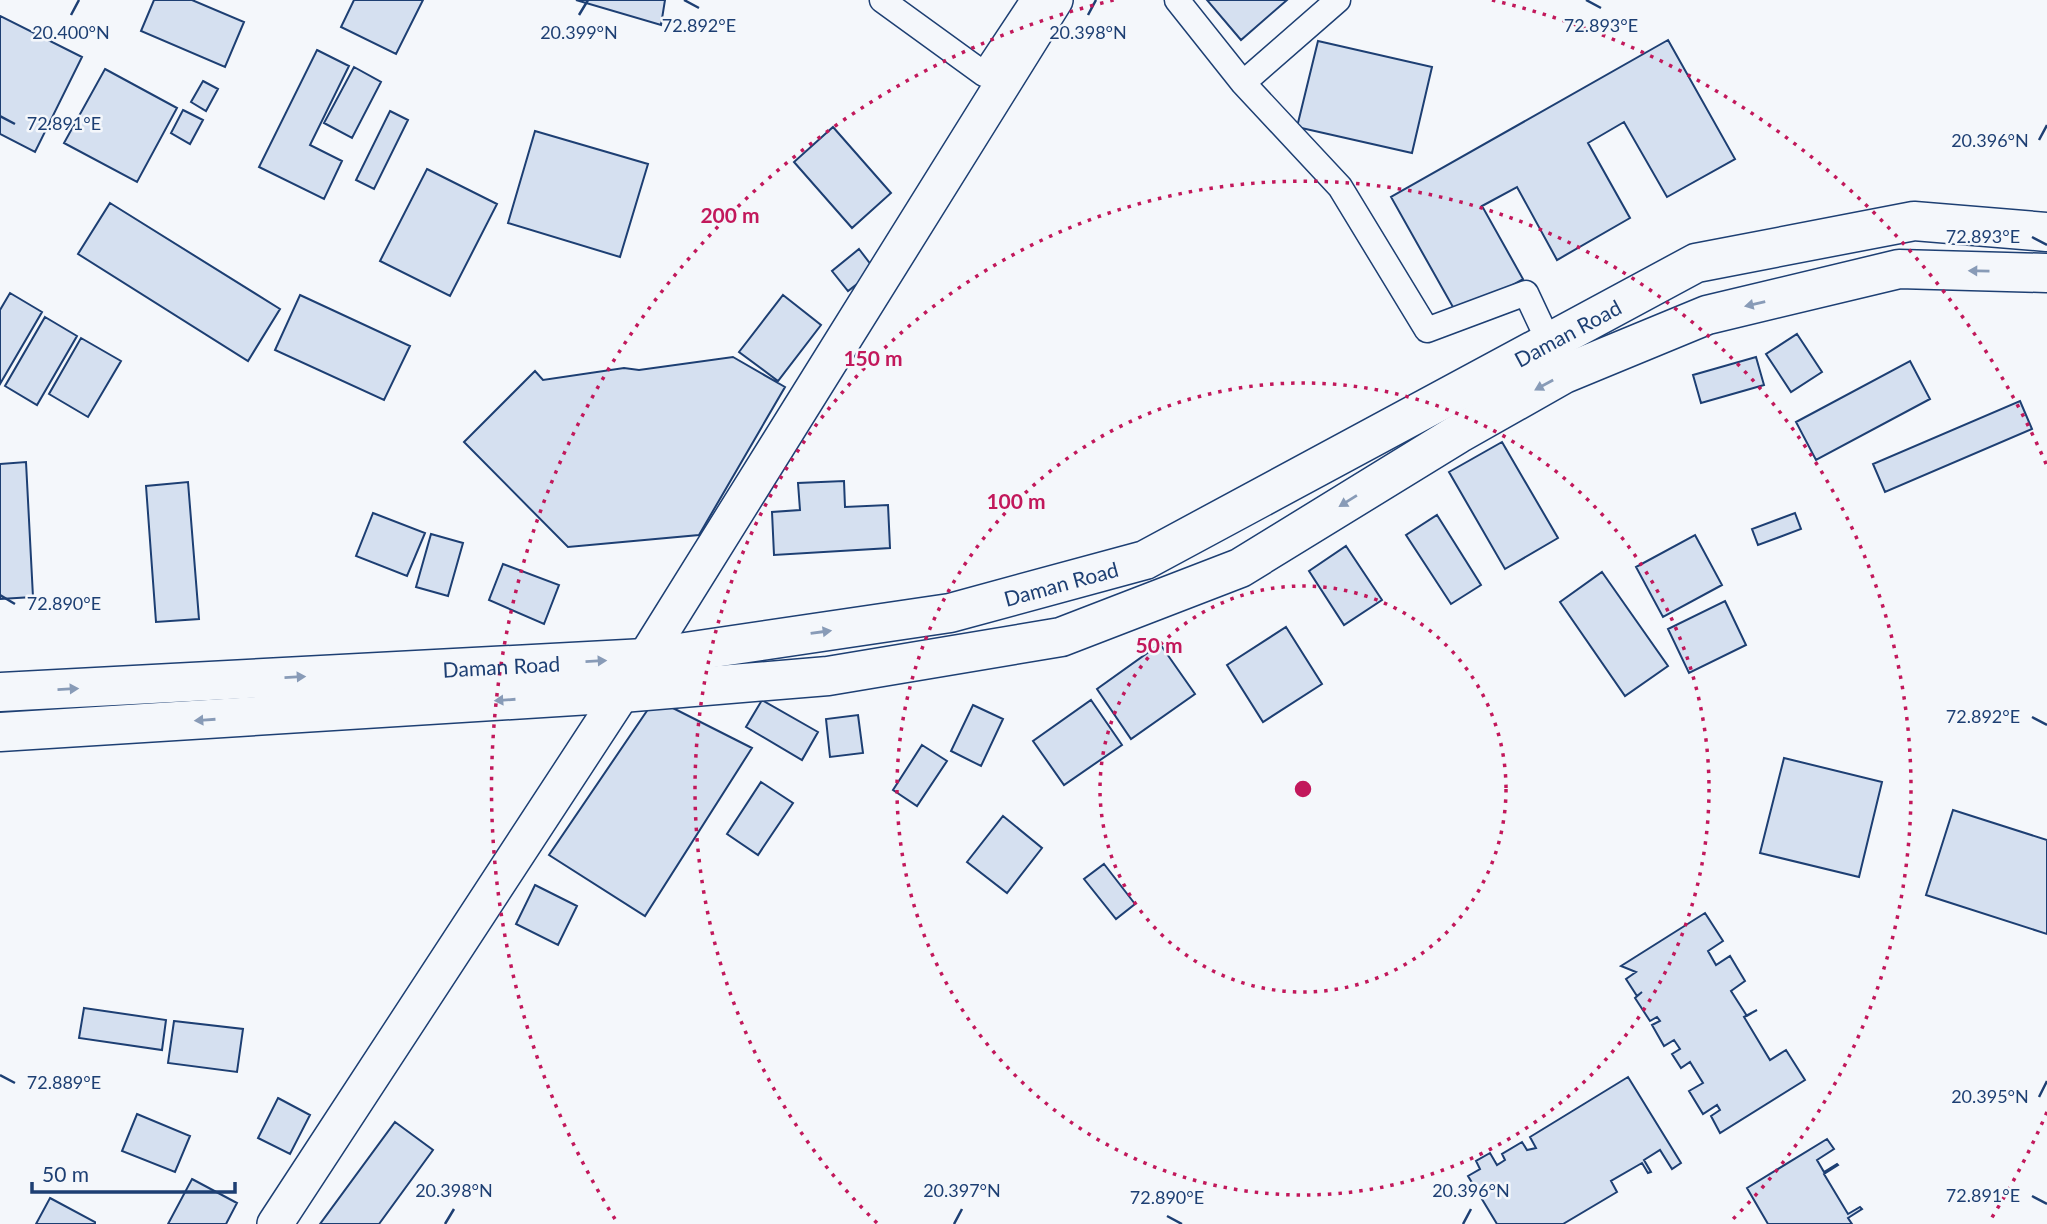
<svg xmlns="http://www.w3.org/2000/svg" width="2047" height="1224" viewBox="0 0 2047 1224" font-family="Lato,sans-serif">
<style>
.building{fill:#d5e0f0;stroke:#1d3f73;stroke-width:2}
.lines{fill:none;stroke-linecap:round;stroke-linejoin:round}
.street-casing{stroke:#1d3f73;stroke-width:27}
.secondary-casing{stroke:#1d3f73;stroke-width:38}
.primary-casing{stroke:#1d3f73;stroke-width:41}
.street{stroke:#f4f7fb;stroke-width:24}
.secondary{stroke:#f4f7fb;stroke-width:35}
.primary{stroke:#f4f7fb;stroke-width:38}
.oneway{fill:#889bb7}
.ticks{fill:none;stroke:#1d3f73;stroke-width:2.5}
.ring{fill:none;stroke:#c2185b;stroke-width:3.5;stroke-dasharray:3.5 7}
.labels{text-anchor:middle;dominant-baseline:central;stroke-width:5;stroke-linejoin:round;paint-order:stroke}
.street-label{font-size:21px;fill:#1d3f73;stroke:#f4f7fb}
.ticks-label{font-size:18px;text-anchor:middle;fill:#1d3f73;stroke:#f4f7fb;stroke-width:5;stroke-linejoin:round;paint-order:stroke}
.centre{fill:#c2185b;stroke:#f4f7fb;stroke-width:3.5}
.ring-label{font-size:21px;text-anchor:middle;font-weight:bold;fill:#c2185b;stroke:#f4f7fb;stroke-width:5;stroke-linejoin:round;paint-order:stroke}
</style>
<rect width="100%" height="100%" fill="#f4f7fb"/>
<path class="building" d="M154,0H192L244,22L225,67L141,31Z
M354,0H423L396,54L341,27Z
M576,0H665L661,25Z
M1207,0H1287L1241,40Z
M0,16L82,57L35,152L0,134Z
M1668,40L1735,159L1667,197L1624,122L1588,143L1630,218L1557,260L1517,187L1482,206L1523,279L1458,316L1391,197Z
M1318,41L1432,67L1412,153L1297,127Z
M317,50L349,66L310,145L342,161L324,199L259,167Z
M354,67L381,82L352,138L324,123Z
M105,69L177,108L137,182L64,143Z
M203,81L218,89L206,111L191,102Z
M183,110L203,120L190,144L171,133Z
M390,111L408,120L374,189L356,180Z
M833,127L891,193L852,228L794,162Z
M535,131L648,164L620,257L508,223Z
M427,169L497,204L450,296L380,261Z
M110,203L280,309L248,361L78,254Z
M859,249L875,270L848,291L832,271Z
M10,293L42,312L0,384V310Z
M300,295L410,346L384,400L275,350Z
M783,295L821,325L778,381L739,352Z
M45,317L77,336L37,405L5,386Z
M1797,334L1822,372L1791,392L1766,354Z
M81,338L121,361L88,417L49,394Z
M733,357L785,387L699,535L568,547L464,442L535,371L543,380L624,368L639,370Z
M1756,357L1764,385L1701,403L1693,375Z
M1910,361L1930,399L1816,460L1796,422Z
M2020,401L2032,429L1885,492L1873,464Z
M1502,442L1558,538L1505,569L1449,472Z
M26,462L33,597L0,599V464Z
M844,481L845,507L888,505L890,548L774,555L772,512L800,510L798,483Z
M188,482L199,619L156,622L146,486Z
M373,513L425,533L407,576L356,556Z
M1795,513L1801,529L1758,545L1752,529Z
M1437,515L1481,585L1451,604L1406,535Z
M431,534L463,543L448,596L416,587Z
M1695,535L1722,585L1663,617L1636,567Z
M1346,546L1382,600L1344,625L1309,571Z
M503,564L559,585L544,624L489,600Z
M1602,572L1668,666L1625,696L1560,602Z
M1725,601L1746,645L1689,673L1668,629Z
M1286,627L1322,684L1263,722L1227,665Z
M1160,644L1195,694L1131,739L1097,689Z
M655,699L752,748L645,916L549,855Z
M762,700L818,732L802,760L746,727Z
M1091,700L1122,745L1064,785L1033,741Z
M973,705L1003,719L981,766L951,751Z
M858,715L863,753L830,757L826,719Z
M922,745L947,761L917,806L893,790Z
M1784,758L1882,782L1859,877L1760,853Z
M761,782L793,803L758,855L727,834Z
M1953,810L2047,840V934L1926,895Z
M1003,816L1042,848L1007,893L967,862Z
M1104,864L1135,904L1116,919L1084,879Z
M535,885L577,906L558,945L516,924Z
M1705,913L1723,941L1708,951L1716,965L1730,956L1745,981L1731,991L1747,1016L1757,1010L1744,1017L1770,1060L1786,1050L1805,1080L1720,1133L1711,1116L1720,1110L1717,1105L1703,1114L1689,1091L1703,1083L1690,1062L1681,1068L1672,1054L1680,1049L1674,1040L1664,1046L1652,1025L1660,1021L1657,1017L1650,1021L1635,998L1642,992L1637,996L1626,979L1636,972L1621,966Z
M84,1008L166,1020L162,1050L79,1038Z
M174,1021L243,1029L237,1072L168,1063Z
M1628,1077L1681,1163L1672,1169L1660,1150L1644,1160L1651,1172L1648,1173L1642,1163L1611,1181L1617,1192L1563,1224H1497L1468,1176L1480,1169L1476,1161L1490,1153L1497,1165L1505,1160L1502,1154L1522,1142L1527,1150L1536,1148L1530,1137Z
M278,1098L310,1115L290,1154L258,1138Z
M137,1114L190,1136L175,1172L122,1151Z
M395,1122L433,1150L379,1224H320Z
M1827,1139L1834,1149L1817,1160L1824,1172L1837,1164L1838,1165L1824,1174L1848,1214L1860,1207L1862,1209L1848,1218L1852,1224H1768L1747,1188Z
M192,1179L237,1203L226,1224H168Z
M50,1198L95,1222V1224H36Z"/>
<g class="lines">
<defs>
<path id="street" d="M882,0L984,74L1033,0
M1177,0L1243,83L1340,187L1427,330L1526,293L1549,342
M1243,83L1338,0"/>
<path id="secondary" d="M275,1224L645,658L1055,0"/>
<g id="primary">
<path id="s1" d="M0,692L645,658L950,613L1145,560L1696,263L1914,221L2047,232"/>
<path d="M0,732L622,693L828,676L1061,637L1240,568L1458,434L1564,374L1707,315L1899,269L2047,273"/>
</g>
</defs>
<use href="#street" class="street-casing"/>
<use href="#secondary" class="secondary-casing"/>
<use href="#primary" class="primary-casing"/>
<use href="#street" class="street"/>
<use href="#secondary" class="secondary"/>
<use href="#primary" class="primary"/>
</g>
<defs><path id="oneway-solid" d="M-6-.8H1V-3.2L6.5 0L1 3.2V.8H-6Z" transform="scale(1.75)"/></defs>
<g class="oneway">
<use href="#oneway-solid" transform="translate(1979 271) rotate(-179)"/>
<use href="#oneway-solid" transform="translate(1755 304) rotate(167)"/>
<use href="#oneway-solid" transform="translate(1544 385) rotate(151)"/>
<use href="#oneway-solid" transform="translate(1348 501) rotate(148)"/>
<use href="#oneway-solid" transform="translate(821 632) rotate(-8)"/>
<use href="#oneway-solid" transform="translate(596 661) rotate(-3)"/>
<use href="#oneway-solid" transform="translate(295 677) rotate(-3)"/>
<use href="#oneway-solid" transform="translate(68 689) rotate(-3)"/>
<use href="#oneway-solid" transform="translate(505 700) rotate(176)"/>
<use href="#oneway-solid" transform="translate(205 720) rotate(176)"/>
</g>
<path class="ticks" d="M684,0L699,8M1586,0L1601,8M71,15L79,0M579,15L588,0M1088,15L1096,0M0,116L15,124M2039,140L2047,125M2032,237L2047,245M0,595L15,604M2032,717L2047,725M0,1075L15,1083M2039,1097L2047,1081M2032,1196L2047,1204M1167,1216L1182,1224M445,1224L454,1209M954,1224L962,1209M1463,1224L1471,1209"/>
<g class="ring">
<circle cx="1303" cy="789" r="203"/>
<circle cx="1303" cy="789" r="406"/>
<path d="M877 1223A608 608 0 1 1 1729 1223"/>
<path d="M2047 1112A811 811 0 0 1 1991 1219M615 1219A811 811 0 0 1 1114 0M1492 0A811 811 0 0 1 2047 466"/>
</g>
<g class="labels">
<g class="street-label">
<text stroke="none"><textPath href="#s1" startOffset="1636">Daman Road</textPath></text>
<text stroke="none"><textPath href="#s1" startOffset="1069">Daman Road</textPath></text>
<text stroke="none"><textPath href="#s1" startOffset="502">Daman Road</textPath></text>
</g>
</g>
<g class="ticks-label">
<text x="699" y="32">72.892°E</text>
<text x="1601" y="32">72.893°E</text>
<text x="1088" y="39">20.398°N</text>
<text x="71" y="39">20.400°N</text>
<text x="579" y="39">20.399°N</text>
<text x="64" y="130">72.891°E</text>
<text x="1990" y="147">20.396°N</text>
<text x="1983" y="243">72.893°E</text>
<text x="64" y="610">72.890°E</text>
<text x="1983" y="723">72.892°E</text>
<text x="64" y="1089">72.889°E</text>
<text x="1990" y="1103">20.395°N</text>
<text x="454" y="1197">20.398°N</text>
<text x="962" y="1197">20.397°N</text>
<text x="1471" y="1197">20.396°N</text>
<text x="1983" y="1202">72.891°E</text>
<text x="1167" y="1204">72.890°E</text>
</g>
<circle cx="1303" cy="789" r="10" class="centre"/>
<g class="ring-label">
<text x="730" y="223">200 m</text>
<text x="873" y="366">150 m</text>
<text x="1016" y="509">100 m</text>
<text x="1159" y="653">50 m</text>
</g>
<path d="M32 1182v10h203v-10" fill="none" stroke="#1d3f73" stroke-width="3.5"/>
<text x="42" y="1182" font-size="21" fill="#1d3f73" stroke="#f4f7fb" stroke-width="5" paint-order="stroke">50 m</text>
</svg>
